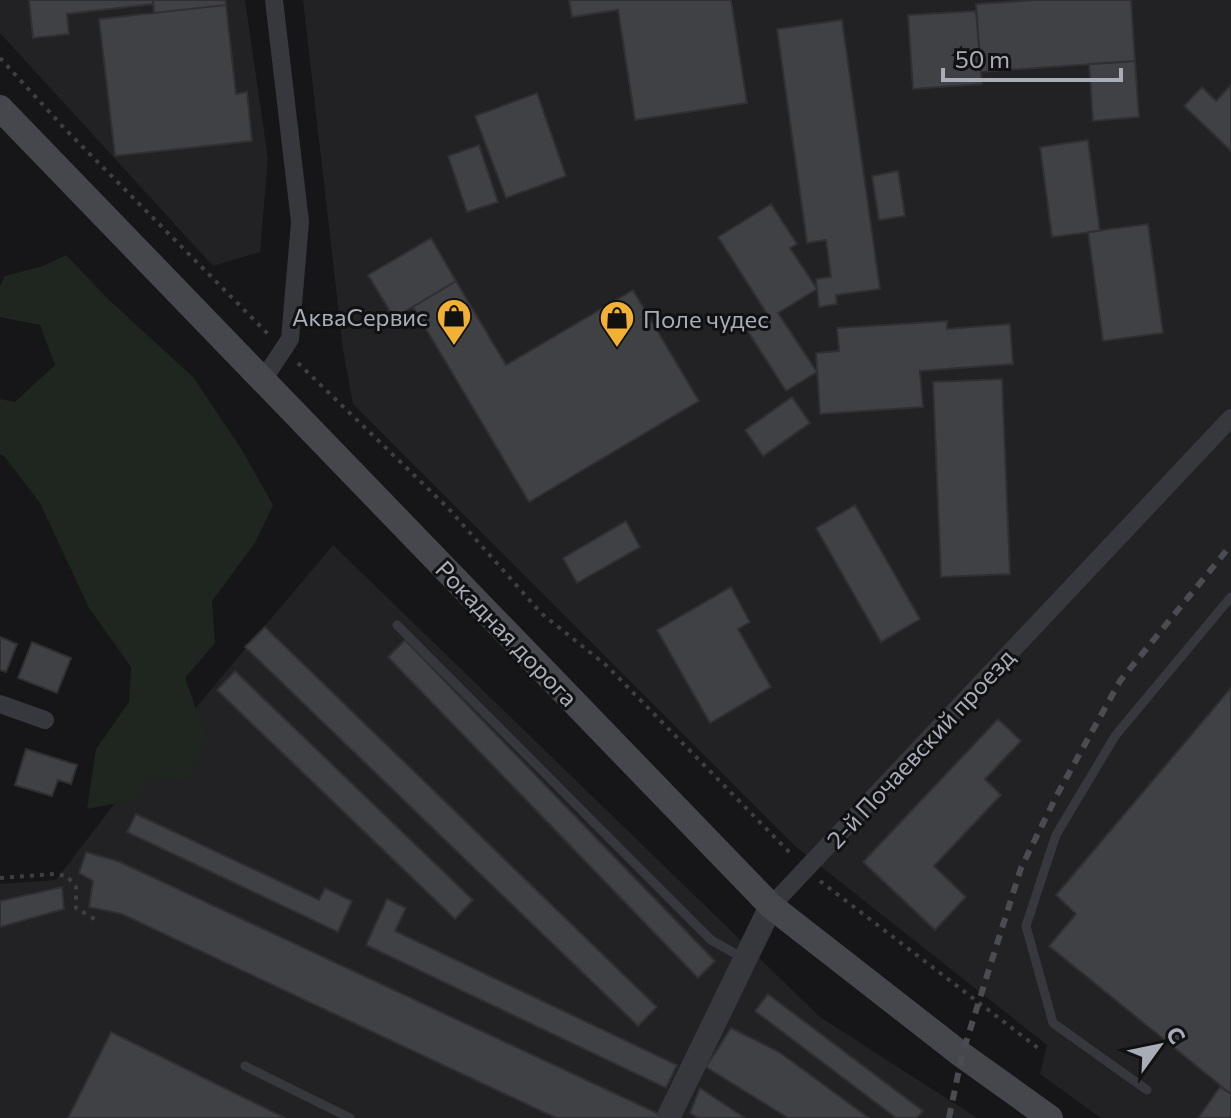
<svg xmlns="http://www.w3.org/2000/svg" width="1231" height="1118" viewBox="0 0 1231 1118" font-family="Commissioner,sans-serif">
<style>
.built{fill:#222225}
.green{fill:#1e261f}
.building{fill:#404145;stroke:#303034;stroke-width:2}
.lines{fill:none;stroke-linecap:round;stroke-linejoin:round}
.path{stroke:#3d3f44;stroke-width:4;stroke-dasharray:4 6;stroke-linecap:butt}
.service{stroke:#37383d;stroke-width:9}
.minor{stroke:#37383d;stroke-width:18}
.tertiary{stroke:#37383d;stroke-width:24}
.secondary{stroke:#45474d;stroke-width:26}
.rail{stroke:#4a4c52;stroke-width:6;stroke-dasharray:10 8;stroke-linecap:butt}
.labels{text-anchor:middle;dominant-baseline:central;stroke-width:6;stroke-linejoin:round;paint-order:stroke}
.poi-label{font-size:24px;fill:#a8adb8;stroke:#111113;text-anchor:end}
.street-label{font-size:24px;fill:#a8adb8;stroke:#111113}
</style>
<rect width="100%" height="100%" fill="#161618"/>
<path class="built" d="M0,0H245L268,159L260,252L213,266L0,33Z
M303,0H1231V1118H1101L1040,1074L1047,1045L796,847L353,404L343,350Z
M333,545L820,1017L977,1118H0V884L56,880L112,807Z"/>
<path class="green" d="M66,255L108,299L193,377L242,450L273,505L255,543L212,601L215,643L185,678L208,742L187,780L147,777L137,799L87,809L96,749L129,702L131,667L89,608L40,503L4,456L0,454V399L15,402L55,365L40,325L0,317V286L5,276L43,266Z"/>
<path class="building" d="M29,0H153V4L67,14L69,34L33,38Z
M153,0H225L226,5L154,13Z
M569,0H731L747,103L635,120L618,10L572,17Z
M1036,0H1131L1135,61L981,72L976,4Z
M226,5L236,94L247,92L252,141L115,156L99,19Z
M976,11L982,84L913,89L908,15Z
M842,20L880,289L836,295L837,304L819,307L816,279L831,277L826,240L807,243L777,29Z
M1135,61L1139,117L1093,121L1089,64Z
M1231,85V151L1184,106L1202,87L1216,101Z
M537,93L566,176L506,198L475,116Z
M1088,140L1100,231L1052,237L1040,147Z
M479,145L498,202L467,212L448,156Z
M898,171L905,216L879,220L872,176Z
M771,204L797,244L790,248L817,289L778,313L817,372L786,391L747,330L769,317L718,237Z
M1148,224L1163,333L1103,341L1088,232Z
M431,238L456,281L394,318L368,275Z
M456,281L506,365L633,290L699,401L529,502L413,307Z
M947,321V329L1010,324L1013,364L920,371L923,407L820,414L816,353L839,351L837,328Z
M1002,379L1010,574L941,577L933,382Z
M792,397L810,423L763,456L745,430Z
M855,505L920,619L881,642L816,528Z
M626,521L640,547L577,583L563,558Z
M731,587L750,622L738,629L771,687L710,723L657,630Z
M265,627L657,1007L638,1026L245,647Z
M0,637L17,644L6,672L0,670Z
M405,640L715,961L698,978L388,657Z
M32,642L71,658L57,693L18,678Z
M235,671L473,900L455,919L217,690Z
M1231,688V1094L1049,946L1076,914L1056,895Z
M998,719L1021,741L985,779L1001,795L934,866L966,897L935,930L863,862Z
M26,749L77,765L71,784L58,780L52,796L15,785Z
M136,814L319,900L325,888L352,901L338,932L127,832Z
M86,852L120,862L661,1115L660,1118H556L122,914L89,907L93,881L79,873Z
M62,887L64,909L0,927V901Z
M387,899L406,908L395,931L677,1065L666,1088L366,945Z
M768,994L923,1111L917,1118H896L755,1011Z
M731,1028L779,1052L869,1118H788L706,1067Z
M111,1032L285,1118H68Z
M1220,1087L1231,1094V1118H1198Z
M700,1088L745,1118H698L690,1113Z"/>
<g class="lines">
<path class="path" d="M0,58L65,129L269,335
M298,363L448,508L541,613L607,666L793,856
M0,878L54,874L67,876L76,887V908L98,921
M820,881L1038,1048"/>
<path class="service" d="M397,625L711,940L743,958
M245,1066L350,1118
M1147,1090L1053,1023L1026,926L1056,835L1115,736L1231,597"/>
<path class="minor" d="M263,380L290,339L300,222L274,0
M0,704L45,720
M771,906L1231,418"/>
<path class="tertiary" d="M668,1118L771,906"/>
<path class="secondary" d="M0,108L771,906L962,1055L1050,1118"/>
<path class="rail" d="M949,1118L962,1055L1021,868L1058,793L1120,681L1231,545"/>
</g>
<defs>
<symbol id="shop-pin" viewBox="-11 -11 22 30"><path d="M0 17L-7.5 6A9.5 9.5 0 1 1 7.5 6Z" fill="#f2b134" stroke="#111113"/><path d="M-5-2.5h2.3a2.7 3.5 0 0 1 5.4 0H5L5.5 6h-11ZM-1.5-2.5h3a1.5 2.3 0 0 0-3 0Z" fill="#111"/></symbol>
</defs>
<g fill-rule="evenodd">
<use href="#shop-pin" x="434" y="296" width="40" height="54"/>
<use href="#shop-pin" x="597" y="298" width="40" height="54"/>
</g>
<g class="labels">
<g class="poi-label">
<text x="428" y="316">АкваСервис</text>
<text x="643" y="318" text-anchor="start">Поле чудес</text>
</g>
<g class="street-label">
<text transform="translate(507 633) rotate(46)">Рокадная дорога</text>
<text transform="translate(920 748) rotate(-47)">2-й Почаевский проезд</text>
</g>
</g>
<g transform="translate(1159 1046) rotate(57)" stroke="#111113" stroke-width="6" paint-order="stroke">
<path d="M0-6L14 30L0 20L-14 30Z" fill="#a8adb8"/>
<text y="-12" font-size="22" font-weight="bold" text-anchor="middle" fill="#a8adb8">С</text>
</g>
<path d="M943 68v12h178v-12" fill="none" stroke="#a8adb8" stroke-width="4"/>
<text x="955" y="68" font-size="24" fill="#a8adb8" stroke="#111113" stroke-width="6" paint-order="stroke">50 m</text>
</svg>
